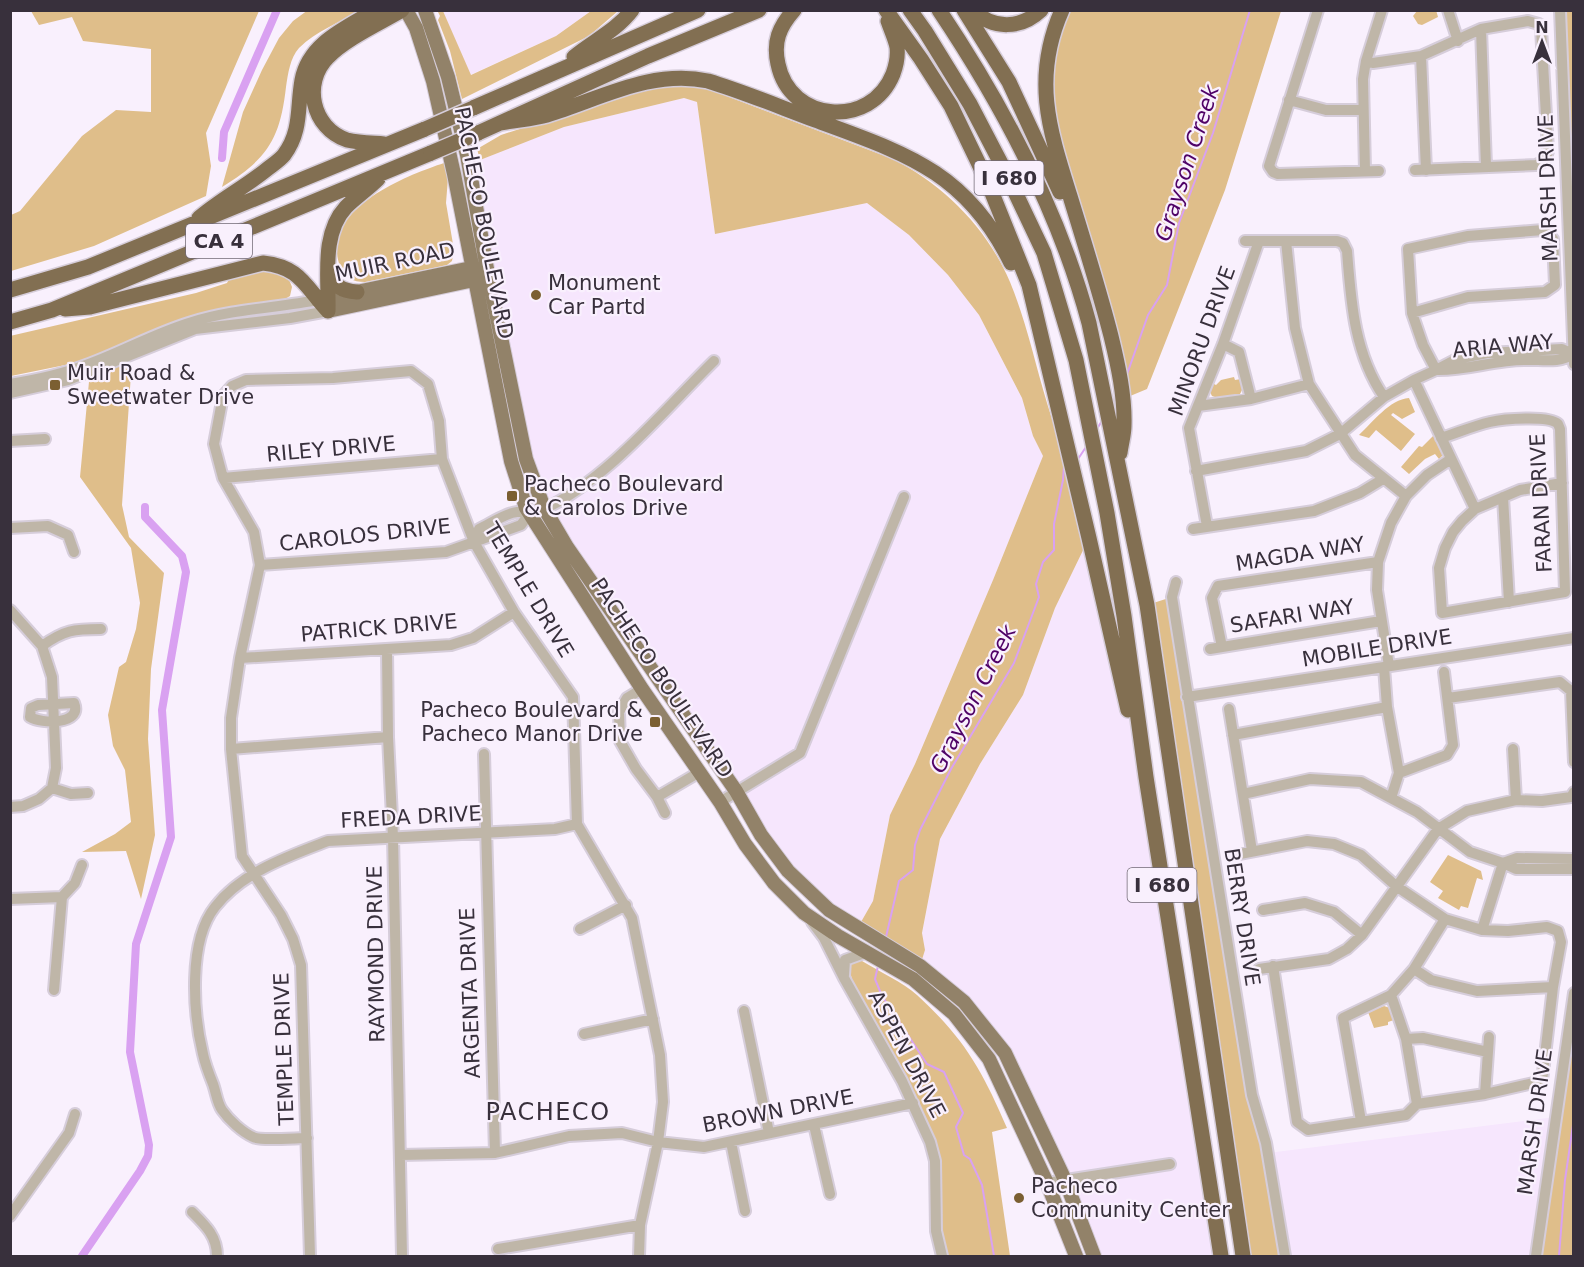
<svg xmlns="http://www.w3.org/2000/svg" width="1584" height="1267" viewBox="0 0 1584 1267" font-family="'DejaVu Sans',sans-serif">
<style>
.built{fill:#f6e6fd}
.green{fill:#dfbe8a}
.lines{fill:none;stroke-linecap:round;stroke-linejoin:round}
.stream{stroke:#d9a1f1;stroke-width:2}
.canal{stroke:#d9a1f1;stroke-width:8}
.minor-casing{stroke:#d6cdda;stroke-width:14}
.major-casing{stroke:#d6cdda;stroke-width:16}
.highway-casing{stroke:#d6cdda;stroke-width:18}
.minor{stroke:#bfb6a8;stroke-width:10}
.major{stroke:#928269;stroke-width:14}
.highway{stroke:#826f52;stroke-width:15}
.highway-bridge-casing{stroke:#d6cdda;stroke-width:18;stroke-linecap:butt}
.highway-bridge{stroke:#826f52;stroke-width:15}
.poi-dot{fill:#7b5f32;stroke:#f9f0fd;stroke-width:2}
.labels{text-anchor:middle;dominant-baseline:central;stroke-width:4.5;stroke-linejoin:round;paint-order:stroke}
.shield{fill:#f9f0fd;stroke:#726a76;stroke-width:1.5}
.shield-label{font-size:20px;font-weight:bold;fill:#38303c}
.street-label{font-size:21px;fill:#38303c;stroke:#f9f0fd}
.poi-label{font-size:21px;fill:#38303c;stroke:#f9f0fd;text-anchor:start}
.water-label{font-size:22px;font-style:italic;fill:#4f0266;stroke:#f9f0fd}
.quarter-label{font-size:24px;letter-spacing:1.5px;fill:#38303c;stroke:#f9f0fd}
</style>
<rect width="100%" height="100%" fill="#f9f0fd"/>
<path class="built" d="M443,11H591L556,36L470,75Z
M684,98L697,102L715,234L867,203L909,235L948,275L979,315L1022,398L1033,436L1043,456L993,580L915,764L890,815L873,901L857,929L788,871L544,508L487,269L480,160L564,127Z
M1089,538L1120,680L1146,777L1221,1256H1094L1005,1053L920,966L925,950L922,934L940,839L980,764L1023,695L1055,608Z
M1555,1117L1535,1256H1285L1268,1153Z"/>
<path class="green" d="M308,10L358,11C339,23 316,31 299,48C290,58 288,74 286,87C280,140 267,159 222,187L243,112L262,70L279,38L293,21Z
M1436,10L1438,17L1422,25L1418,24L1413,16L1417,11Z
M31,11H259L206,133L211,166L206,196L94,246L11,271V215L20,211L82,136L116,110L151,112V49L83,41L72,17L39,25Z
M435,11H443L471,75L556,36L591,11H618L589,36L462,99L450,51L438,20L440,16L438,12Z
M1062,11H1281L1225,190L1147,389L1123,399L1054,146L1047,62Z
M1560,11H1574L1573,343Z
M661,85L686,86L708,89L893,159C944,185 987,228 1010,282C1026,321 1035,363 1047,403C1061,448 1075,493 1089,538L1055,608L1023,695L980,764L940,839L922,933L925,950L920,966L857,929L873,901L890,815L915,764L993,580L1043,456L1033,436L1022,398L979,315L948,275L909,235L867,203L715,234L697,102L684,98L564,127L480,160L477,149L501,135L638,91Z
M444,163L448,178L446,203L454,250L452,261L447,265L438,267L365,282C353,282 344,278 340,266C319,210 405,176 444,163Z
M264,270L276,271L288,277L292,287L290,296L282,301L193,316L80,362L11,376L10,336L196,293L227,283L230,277Z
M119,360L131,374L122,505L129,537L164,573L151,669L148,739L155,835L141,899L126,851L82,852L115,834L131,822L125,770L113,746L108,715L119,667L126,662L136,629L140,603L131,548L80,477L90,371Z
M1234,377L1235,380L1241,379L1243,388L1240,394L1218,398L1212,396L1209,390L1212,383L1216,385L1221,380Z
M1409,398L1415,412L1402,419L1393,413L1391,415L1415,434L1401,451L1376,430L1369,438L1359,435C1372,423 1390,399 1409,398Z
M1434,435L1442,451V456L1439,459L1435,454L1425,459L1409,474L1401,467L1419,446L1422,447Z
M1172,597L1187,697L1285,1256H1243L1147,605Z
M1448,855L1481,871L1483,880L1477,878L1468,908L1461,906L1459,910L1438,898L1443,891L1430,882Z
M854,961H862C878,971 904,983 917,995C964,1038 982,1070 1007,1128L992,1132L1010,1256H948L940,1222L936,1146L906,1075L865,1006L853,984L850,971V966Z
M1573,993V1256H1535Z
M1384,1006L1390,1008L1394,1020L1388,1022V1025L1374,1028L1368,1012Z"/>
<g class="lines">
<path class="stream" d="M1126,377L1148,315L1167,285L1179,223L1213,133L1250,10
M1097,429L1103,419
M1078,459L1086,447
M886,937L899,881L913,870L915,845L920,830L951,769L1014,663L1039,597L1036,584L1043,562L1054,550V524L1063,480L1064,466L1067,464
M878,966L875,979L882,996L927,1064L944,1072L963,1113L956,1127L964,1155L970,1159L982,1185L994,1256
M1559,1256L1565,1180L1574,1118"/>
<path class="canal" d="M222,158L224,132L277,10
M82,1256L140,1171L148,1156L149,1145L130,1052L136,944L171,837L162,710L186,572L182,556L145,517V507"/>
<defs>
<path id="minor" d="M1318,10L1269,166L1273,172L1278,174L1379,171
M1448,10L1458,41
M1560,10L1574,364
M1481,29L1486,166
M1421,56L1426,170
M1366,61L1373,63L1421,56L1481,29L1528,21L1539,24L1541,28L1548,151L1545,161L1536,165L1415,170
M1289,100L1326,110H1363
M1365,171L1363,79L1366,61L1382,10
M1543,230L1553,239L1555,285L1545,292L1468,297L1412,313L1408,249L1468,236Z
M1245,241H1337L1343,243L1347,251C1351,302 1354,353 1384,397
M1286,241L1295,328L1309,384L1355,455L1406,496
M1223,344L1239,352L1251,399
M1562,349L1573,354C1559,364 1540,359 1524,360C1494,360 1466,371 1436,370L1457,359L1487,353Z
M1414,380L1475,509
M10,384C35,380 63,374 86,365C122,352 155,333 192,322C233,309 276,308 318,300
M10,393L68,380L195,329L290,318L328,311
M1198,406L1251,399L1309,384
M1441,438C1457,433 1473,426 1490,422C1503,419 1549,415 1558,424L1560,429L1565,592L1442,613L1439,568L1445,548L1453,532L1462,521L1475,509L1520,490L1562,483
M10,441L45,439
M1196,471L1306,451L1340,434L1384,397L1414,380L1436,370L1423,345L1412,313
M223,478L442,459
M1503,497L1509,602
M529,514L521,525L474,542L479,529C490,524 505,513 517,512C527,512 533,513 544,509C607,480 664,410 714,361
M1207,526L1189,428L1223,344L1259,241
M10,528L48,526L68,535L74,552
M1193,529L1314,511L1360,493L1383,479
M260,565L446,552L474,542
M1176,582L1172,597L1252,1095L1266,1143L1285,1256
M10,610L42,646L52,677L56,768L52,788L39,799L23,806L10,807
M42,646C64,630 74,629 101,629
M1222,647L1212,598L1218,586L1378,562
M1210,649L1381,621
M387,650L388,737L393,837L402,1256
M240,658L451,645L473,638L514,612
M1389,666L1377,590L1378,562L1391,523L1406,496L1427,475L1451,459
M1384,667L1387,707L1399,773L1391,798
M642,689L627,698L619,712L620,741L636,769L657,797L665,813
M1187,697L1574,638
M1448,698L1560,682L1571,691L1574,762
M74,703C83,725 41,724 30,717L31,708L38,705Z
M1229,709L1252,851
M1233,735L1387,707
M231,749L388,737
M1513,749L1516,800
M484,754L495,1153
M1399,773L1447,755L1453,745L1444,672
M52,788L71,794L88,793
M1243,794L1310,779L1361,782L1417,812L1470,852L1503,863L1482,930
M657,797L698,773
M720,802L800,753L904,497
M1240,854L1307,841L1334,844L1361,855L1396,886L1445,919L1482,930L1508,931L1547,927L1558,931L1561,942L1553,987L1542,1081L1485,1094L1417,1104
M1574,859L1517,858L1503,863L1516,869H1574
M62,897L75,883L82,865
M10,899L62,897
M1263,910L1305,903L1334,912L1362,935
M812,922L824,938L844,978L902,1081L930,1142L935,1161L936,1231L942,1256
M580,929L626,905
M1273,966L1297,1122L1308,1130L1406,1115L1417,1104
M1259,969L1329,959L1347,949L1362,935L1438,829L1467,811L1516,800L1542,801L1571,797L1574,792
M1414,969L1431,980L1477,991L1553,987
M844,975L845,960L867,952
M54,990L62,897
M1391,995L1406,1039L1417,1104
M744,1011L769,1133
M584,1034L653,1019
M1406,1039L1423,1038L1488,1052L1485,1094
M1488,1052L1489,1037
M1361,1121L1343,1018L1391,995L1414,969L1445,919
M814,1125L830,1194
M307,1138C296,1138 260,1141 253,1137C242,1132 229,1120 222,1110C217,1103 216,1092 213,1084C209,1074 205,1064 203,1054C193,1013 188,941 215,907C242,872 289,856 328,841L555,829L577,824
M731,1142L745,1211
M400,1155L495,1153L569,1136L622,1133L658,1142L704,1147L913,1103
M1047,1183L1170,1164
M192,1212C205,1225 217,1236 217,1256
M10,1216L69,1133L75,1114
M498,1249L640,1225
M310,1256L301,965L293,939L281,915L242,856L231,749V718L240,658L260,565L254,532L223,478L214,444L223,396L232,386L246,380L333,378L411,371L428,384L439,421L442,459L474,542L514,612L573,697L577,824L632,918L660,1055L663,1102L658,1142L640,1225L639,1256
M1536,1256L1574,993"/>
<path id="major" d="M406,10L416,28L433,81L454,174L511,461L526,508L642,689L720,802L745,844L774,883L804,913L838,936L913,979L954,1014L989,1059L1047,1183L1076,1256
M425,10L448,77L467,155L487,269L526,459L544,508L567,547L736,791L761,835L788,871L829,910L920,966L964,1002L1005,1053L1065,1180L1094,1256
M318,300L471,268L479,269
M328,311L474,280L480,275"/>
<path id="highway" d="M794,10C779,27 773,42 778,64C790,123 871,129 893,74C896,66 898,56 897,47C895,38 891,30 888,21
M886,10L921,59L951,106L988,183L1029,285L1089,538L1128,710
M910,10L925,31L970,104L1007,175L1044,253L1076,360L1107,513L1124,616L1146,777L1221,1256
M939,10C1004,107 1059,211 1089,323L1147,605L1243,1256
M964,10L1009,82L1060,192
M973,10C993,30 1021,29 1041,10
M1062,10C1032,78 1049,129 1070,196C1084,242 1099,289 1111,336C1118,365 1125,396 1124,426C1124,435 1121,444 1120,453
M574,57C593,41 616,31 632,10
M473,108L698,10
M501,123C516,120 533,119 547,115C600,99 651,69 708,81C744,92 780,107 815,120C904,153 966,171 1011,263
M478,133L648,56L759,10
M384,144C372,143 359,143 347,140C312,128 302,83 328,57C345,39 380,23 402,10
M199,218C220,200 245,187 266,170C272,165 279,161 284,155C302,131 297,107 302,80C309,43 346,28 376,10
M329,271C333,286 342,291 357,292
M10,290L88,267L425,129
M65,309L90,307L263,263C300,267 304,285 328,311
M328,311C329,277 321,234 346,207C356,197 368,189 378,179
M10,322L52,310L431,153"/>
</defs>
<use href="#minor" class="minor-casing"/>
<use href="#major" class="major-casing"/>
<use href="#highway" class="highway-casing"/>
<use href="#minor" class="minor"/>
<use href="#major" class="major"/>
<use href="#highway" class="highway"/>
<defs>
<path id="highway-bridge" d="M425,129L473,108
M431,153L478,133"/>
</defs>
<use href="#highway-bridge" class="highway-bridge-casing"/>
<use href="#highway-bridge" class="highway-bridge"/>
</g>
<g class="poi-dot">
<circle cx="536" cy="295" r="6"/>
<rect x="49" y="379" width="12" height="12" rx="3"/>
<rect x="506" y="490" width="12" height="12" rx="3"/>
<rect x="649" y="716" width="12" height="12" rx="3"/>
<circle cx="1019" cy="1198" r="6"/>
</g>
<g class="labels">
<g class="shield">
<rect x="974.5" y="161" width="69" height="34" rx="4.5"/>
<rect x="186" y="224" width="66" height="34" rx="4.5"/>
<rect x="1127.5" y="868" width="69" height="34" rx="4.5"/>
</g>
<g class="shield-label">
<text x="1009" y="178">I 680</text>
<text x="219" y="241">CA 4</text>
<text x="1162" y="885">I 680</text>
</g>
<g class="street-label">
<text transform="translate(1548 188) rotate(-92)">MARSH DRIVE</text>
<text transform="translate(484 223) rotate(79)">PACHECO BOULEVARD</text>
<text transform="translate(395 262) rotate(-12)">MUIR ROAD</text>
<text transform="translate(1202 341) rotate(-70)">MINORU DRIVE</text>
<text transform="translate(1503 346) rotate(-5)">ARIA WAY</text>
<text transform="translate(331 449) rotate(-5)">RILEY DRIVE</text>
<text transform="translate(1541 503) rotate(-93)">FARAN DRIVE</text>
<text transform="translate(365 535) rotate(-6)">CAROLOS DRIVE</text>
<text transform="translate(1300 554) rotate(-9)">MAGDA WAY</text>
<text transform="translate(529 590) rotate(59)">TEMPLE DRIVE</text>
<text transform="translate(1292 616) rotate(-9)">SAFARI WAY</text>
<text transform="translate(379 628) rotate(-5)">PATRICK DRIVE</text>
<text transform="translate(1377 648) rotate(-9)">MOBILE DRIVE</text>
<text transform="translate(662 678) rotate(56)">PACHECO BOULEVARD</text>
<text transform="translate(411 817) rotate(-3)">FREDA DRIVE</text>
<text transform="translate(1242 917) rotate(81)">BERRY DRIVE</text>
<text transform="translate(376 954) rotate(-91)">RAYMOND DRIVE</text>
<text transform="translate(470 993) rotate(-92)">ARGENTA DRIVE</text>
<text transform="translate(284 1049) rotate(-92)">TEMPLE DRIVE</text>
<text transform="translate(907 1054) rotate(62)">ASPEN DRIVE</text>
<text transform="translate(778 1111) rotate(-11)">BROWN DRIVE</text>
<text transform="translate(1535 1122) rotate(-82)">MARSH DRIVE</text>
</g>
<g class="poi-label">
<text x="548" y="283">Monument<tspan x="548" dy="24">Car Partd</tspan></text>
<text x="67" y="373">Muir Road &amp;<tspan x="67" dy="24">Sweetwater Drive</tspan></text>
<text x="524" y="484">Pacheco Boulevard<tspan x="524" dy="24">&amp; Carolos Drive</tspan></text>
<text x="643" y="710" text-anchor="end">Pacheco Boulevard &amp;<tspan x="643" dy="24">Pacheco Manor Drive</tspan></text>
<text x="1031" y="1186">Pacheco<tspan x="1031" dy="24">Community Center</tspan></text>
</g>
<g class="water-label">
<text transform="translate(1187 163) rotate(-72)">Grayson Creek</text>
<text transform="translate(973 699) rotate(-63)">Grayson Creek</text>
</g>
<g class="quarter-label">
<text x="548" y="1112">PACHECO</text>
</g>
</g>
<rect width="1584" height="1267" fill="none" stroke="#38303c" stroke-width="24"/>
<g transform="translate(1542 42)" stroke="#f9f0fd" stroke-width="4.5" paint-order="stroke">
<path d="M0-4.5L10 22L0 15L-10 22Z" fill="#38303c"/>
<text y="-9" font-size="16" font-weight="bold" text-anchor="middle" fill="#38303c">N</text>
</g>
</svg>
